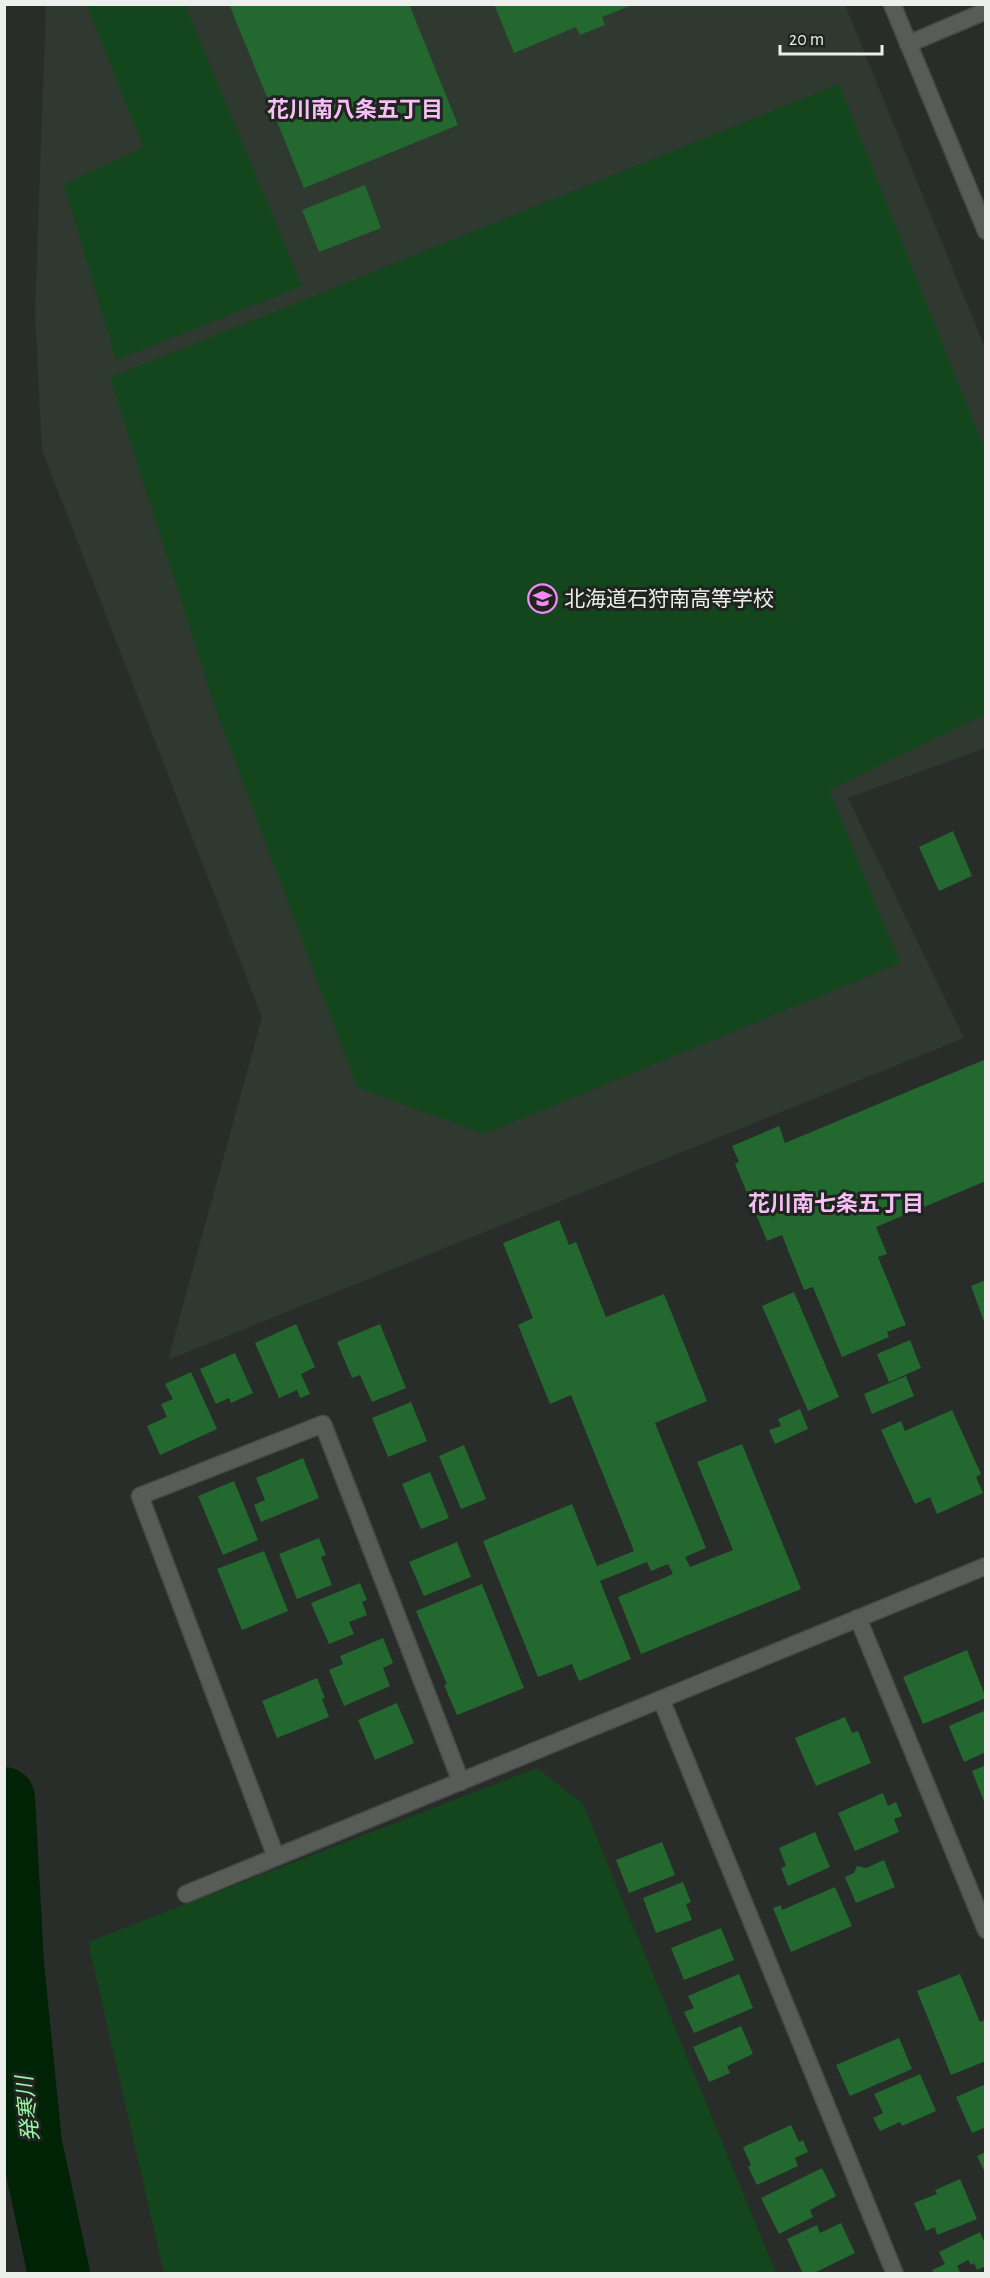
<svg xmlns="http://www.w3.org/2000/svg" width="990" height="2278" viewBox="0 0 990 2278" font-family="'Alegreya Sans','Noto Sans JP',sans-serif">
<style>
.built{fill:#2f3930}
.green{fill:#13461d}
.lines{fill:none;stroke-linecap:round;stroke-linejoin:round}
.river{stroke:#002205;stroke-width:62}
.building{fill:#22682f}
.minor-casing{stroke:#464a46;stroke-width:19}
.tertiary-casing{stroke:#464a46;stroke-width:19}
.minor{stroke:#575c57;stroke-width:16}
.tertiary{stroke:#575c57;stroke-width:16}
.labels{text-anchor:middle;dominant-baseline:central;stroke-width:6;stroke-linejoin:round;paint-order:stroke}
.poi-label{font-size:21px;fill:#ecefec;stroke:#1f241f;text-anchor:start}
.neighbourhood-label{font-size:22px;font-weight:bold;fill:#f8bef7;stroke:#1f241f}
.water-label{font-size:22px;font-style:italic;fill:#9af6a4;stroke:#1f241f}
</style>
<rect width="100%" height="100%" fill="#282d29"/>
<path class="built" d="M46,5H845L985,348V748L848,798L964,1038L168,1360L262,1017L42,450L35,313Z"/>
<path class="green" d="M87,5H185L302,286L116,360L64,185L143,147Z
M839,84L985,450V714L829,790L900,963L484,1134L357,1087L217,713L110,378Z
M537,1768L583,1804L776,2273H164L88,1942Z"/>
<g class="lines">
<path class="river" d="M4,1798L13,1964L31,2144L59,2274"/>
</g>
<path class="building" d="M229,4H409L458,125L304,188Z
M494,4H632V5L602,17L605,25L580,35L576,27L514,53Z
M365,185L381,228L319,252L302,210Z
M953,831L972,876L939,891L919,847Z
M986,1059V1181L876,1227L887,1254L878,1257L906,1325L887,1332L889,1337L842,1357L813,1287L804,1290L782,1235L767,1241L735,1164L739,1162L732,1146L779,1126L785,1143Z
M559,1220L569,1245L576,1242L606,1317L664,1294L707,1401L655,1423L706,1548L685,1557L690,1567L733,1550L697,1462L742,1444L801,1589L641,1654L618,1597L673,1574L668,1564L651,1571L647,1562L600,1581L631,1659L579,1681L572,1664L538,1677L483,1541L572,1504L597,1566L634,1551L571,1395L550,1404L518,1325L533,1318L503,1243Z
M986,1280V1324H985L971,1286Z
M794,1292L839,1397L808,1411L762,1306Z
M296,1324L315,1367L301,1374L310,1394L300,1398L297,1390L279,1398L255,1343Z
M380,1324L406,1388L372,1402L360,1375L352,1378L337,1342Z
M910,1340L921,1368L889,1382L877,1354Z
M235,1353L253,1393L231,1403L229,1398L216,1404L200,1369Z
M191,1372L217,1429L160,1455L147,1426L167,1417L161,1404L173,1399L165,1384Z
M906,1376L914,1396L872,1414L864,1394Z
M411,1402L427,1441L388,1457L372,1418Z
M800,1409L808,1429L775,1444L769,1430L781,1426L778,1419Z
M952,1410L981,1474L976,1477L983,1493L937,1514L930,1497L915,1504L881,1430L901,1421L905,1431Z
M464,1445L486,1499L461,1509L439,1456Z
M303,1458L319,1498L261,1522L254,1505L265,1500L256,1478Z
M430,1472L449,1518L421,1529L402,1484Z
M234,1481L258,1540L223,1555L198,1496Z
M319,1538L326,1555L321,1557L332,1585L297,1599L279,1554Z
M457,1542L471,1577L424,1596L409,1562Z
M264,1551L288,1611L242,1630L217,1569Z
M360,1583L367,1600L362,1602L367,1615L349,1622L354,1634L329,1644L311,1603Z
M482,1584L524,1688L457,1715L444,1685L447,1684L416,1611Z
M383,1638L393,1663L383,1668L390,1686L344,1706L329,1670L343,1664L340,1656Z
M967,1650L986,1698L923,1724L903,1677Z
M317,1678L325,1698L322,1699L329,1717L277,1738L262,1701Z
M397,1703L414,1743L375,1760L358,1720Z
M986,1710V1752L964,1762L949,1726Z
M845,1717L852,1733L858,1731L871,1763L816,1786L795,1738Z
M986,1765V1804H985L972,1771Z
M883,1793L888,1806L896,1802L902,1816L894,1819L899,1832L855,1851L838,1813Z
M815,1832L830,1867L788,1886L781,1868L786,1866L779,1848Z
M662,1842L675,1875L629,1893L616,1860Z
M884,1860L895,1887L856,1903L845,1877L854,1873L857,1866L866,1868Z
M683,1882L691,1902L686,1904L692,1920L656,1933L643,1898Z
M835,1887L852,1926L791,1952L773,1908L781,1905L782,1910Z
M721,1928L734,1960L684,1980L671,1948Z
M739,1974L753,2008L694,2033L684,2012L694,2008L688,1996Z
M960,1974L980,2022L985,2020L986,2022V2061L951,2075L917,1991Z
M741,2026L753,2054L727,2066L730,2073L709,2082L693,2047Z
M899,2038L912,2069L850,2096L836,2065Z
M920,2074L936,2111L902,2126L900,2122L880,2131L873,2118L883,2113L874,2094Z
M986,2084V2127L972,2133L956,2097Z
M791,2125L799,2142L803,2140L808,2152L795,2158L798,2166L757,2185L748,2167L751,2165L743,2147Z
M986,2152V2175L977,2156Z
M822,2168L836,2196L810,2210L813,2217L779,2234L761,2198Z
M960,2179L977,2219L937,2235L935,2227L926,2231L914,2203L937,2194L935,2190Z
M841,2223L855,2253L812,2274H803L787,2239L817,2225L820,2233Z
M980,2232L986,2245V2266L977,2270L974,2263L971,2265L968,2260L957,2266L961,2274H934L932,2270L945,2264L939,2252Z"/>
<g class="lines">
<defs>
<path id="minor" d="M908,44L986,11
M858,1618L986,1930
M661,1699L895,2274
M276,1857L140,1496L323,1424L461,1782
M186,1894L986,1566"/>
<path id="tertiary" d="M892,4L986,231"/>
</defs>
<use href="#minor" class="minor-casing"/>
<use href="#tertiary" class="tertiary-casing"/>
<use href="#minor" class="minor"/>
<use href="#tertiary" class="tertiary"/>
</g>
<defs>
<symbol id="school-ring" viewBox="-11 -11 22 22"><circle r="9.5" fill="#1f241f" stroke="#f28af3" stroke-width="1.5"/><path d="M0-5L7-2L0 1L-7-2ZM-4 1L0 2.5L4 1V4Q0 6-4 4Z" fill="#f28af3"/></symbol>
</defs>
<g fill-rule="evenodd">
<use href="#school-ring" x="526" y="582" width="33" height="33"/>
</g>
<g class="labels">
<g class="poi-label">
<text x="564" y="599">北海道石狩南高等学校</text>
</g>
<g class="neighbourhood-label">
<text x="355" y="110">花川南八条五丁目</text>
<text x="836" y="1204">花川南七条五丁目</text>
</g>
<g class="water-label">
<text transform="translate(28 2109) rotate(-96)">発寒川</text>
</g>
</g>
<rect width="990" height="2278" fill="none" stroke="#ecefec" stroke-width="12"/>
<path d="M780 45v9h102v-9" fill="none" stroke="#ecefec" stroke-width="3"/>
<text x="789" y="45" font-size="18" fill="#ecefec" stroke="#1f241f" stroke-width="4.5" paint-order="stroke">20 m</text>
</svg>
